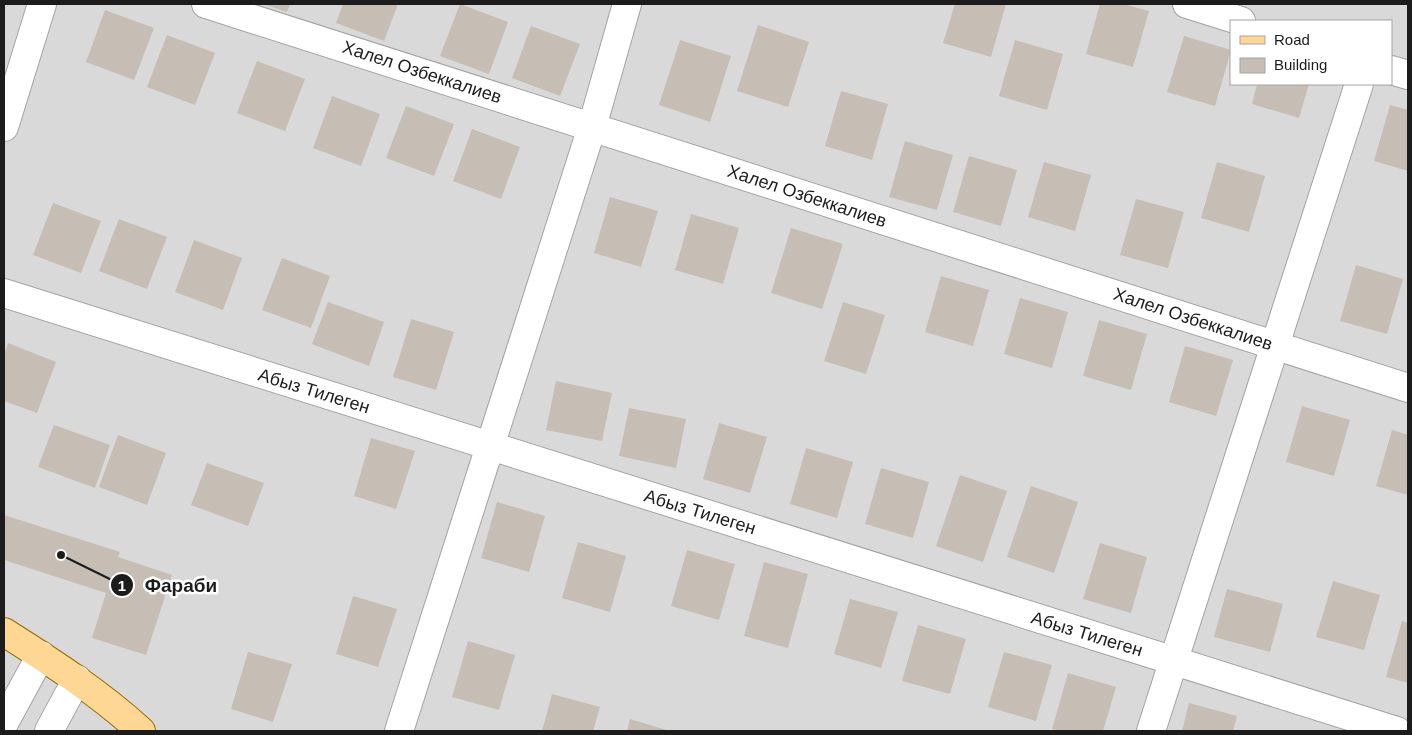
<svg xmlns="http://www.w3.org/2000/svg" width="1412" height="735" viewBox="0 0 1412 735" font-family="Arial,sans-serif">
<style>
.residential{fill:#dad9d9;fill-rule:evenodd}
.building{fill:#c6bdb4}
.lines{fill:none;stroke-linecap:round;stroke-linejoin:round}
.minor-casing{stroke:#a3a3a3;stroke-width:30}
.major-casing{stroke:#946b00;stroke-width:30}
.minor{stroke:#fff;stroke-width:28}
.major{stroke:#ffd795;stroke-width:28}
.labels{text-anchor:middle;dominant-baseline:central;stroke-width:5;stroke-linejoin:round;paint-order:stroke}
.street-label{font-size:18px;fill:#1c1c1c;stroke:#fff}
.leader{fill:none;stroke:#1c1c1c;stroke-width:2}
.callout-dot{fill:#1c1c1c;stroke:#fff;stroke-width:2}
.mark-label{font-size:15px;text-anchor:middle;font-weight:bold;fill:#fff}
.callout-label{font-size:19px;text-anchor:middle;font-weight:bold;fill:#1c1c1c;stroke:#fff;stroke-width:5;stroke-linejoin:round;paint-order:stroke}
</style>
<rect width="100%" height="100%" fill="#eeeae1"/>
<path class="residential" d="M4,4H1408V731H4ZM1231,21H1391V84H1231Z"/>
<path class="building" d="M263,4H290L287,12Z
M343,4H398L384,41L336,23Z
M460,4L508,22L489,74L440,56Z
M955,4H1006L991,57L943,43Z
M1100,4H1123L1149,11L1133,67L1086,54Z
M105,10L154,28L134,80L86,62Z
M758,25L809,42L788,107L737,91Z
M531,26L580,44L560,96L512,78Z
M167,35L215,53L195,105L147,87Z
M1184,36L1231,50L1215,106L1167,92Z
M680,40L731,56L710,122L659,105Z
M1015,40L1063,54L1047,110L999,96Z
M257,61L305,79L285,131L237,113Z
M1257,84H1309L1299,118L1252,104Z
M841,91L888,104L872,160L825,146Z
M332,96L380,114L361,166L313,148Z
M1390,105L1408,110V171L1374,161Z
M406,106L454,124L434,176L386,158Z
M472,129L520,147L501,199L453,181Z
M905,141L953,155L937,210L889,197Z
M969,156L1017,170L1001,226L953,212Z
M1044,162L1091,175L1075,231L1028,217Z
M1217,162L1265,176L1249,232L1201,218Z
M610,197L658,211L641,267L594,253Z
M1136,199L1184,212L1168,268L1120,255Z
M53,203L101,221L81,273L33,255Z
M691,214L739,228L723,284L675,270Z
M119,219L167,237L147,289L99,271Z
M791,228L843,244L822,309L771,293Z
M194,240L242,258L223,310L175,292Z
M282,258L330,276L311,328L262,310Z
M1356,265L1403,279L1387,334L1340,321Z
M941,276L989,290L973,346L925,332Z
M1020,298L1068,312L1052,368L1004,354Z
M328,302L384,322L369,366L312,344Z
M843,302L885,315L866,374L824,361Z
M411,319L454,332L436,390L393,377Z
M1099,320L1147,334L1131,390L1083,376Z
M8,343L56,362L37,413L4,401V355Z
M1185,346L1233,360L1216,416L1169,402Z
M556,381L612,393L602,441L546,430Z
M1302,406L1350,420L1334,476L1286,462Z
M629,408L686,419L676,468L619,456Z
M719,423L767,437L750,493L703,479Z
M54,425L110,445L95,488L38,467Z
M1392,430L1408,435V495L1376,486Z
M118,435L166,453L147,505L99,487Z
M371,438L415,451L396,509L354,496Z
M806,448L853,462L837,518L790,504Z
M207,463L264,483L248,526L191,505Z
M881,468L929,482L913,538L865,524Z
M960,475L1007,491L983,562L936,546Z
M1031,486L1078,502L1054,573L1007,557Z
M497,502L545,516L529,572L481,558Z
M4,515L120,552L118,557L172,575L146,655L92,638L106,593L4,560Z
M578,542L626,556L610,612L562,598Z
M1100,543L1147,557L1131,613L1083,599Z
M687,550L735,564L719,620L671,606Z
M764,562L808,574L788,648L744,636Z
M1333,581L1380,595L1364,650L1316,637Z
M1227,589L1283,604L1270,652L1214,637Z
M353,596L397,609L378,667L336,654Z
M850,599L898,612L881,668L834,654Z
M1402,621L1408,623V683L1386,677Z
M918,625L966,639L950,694L902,681Z
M468,641L515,655L499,710L452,697Z
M248,652L292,664L273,722L231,709Z
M1004,652L1052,665L1036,721L988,707Z
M1068,673L1116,687L1103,731H1061L1052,729Z
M552,694L600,707L593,731H542Z
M1189,703L1237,716L1233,731H1182Z
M630,719L670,731H627Z"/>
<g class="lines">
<defs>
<path id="minor" d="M206,4L1408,388
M1187,4L1241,21
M1391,70L1408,75
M4,127L42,4
M4,293L1397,731
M4,723L41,655
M49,731L77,679
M399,731L592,127L627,4
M1151,731L1359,84"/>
<path id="major" d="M4,632C53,663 98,692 141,731"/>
</defs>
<use href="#minor" class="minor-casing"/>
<use href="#major" class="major-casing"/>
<use href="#minor" class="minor"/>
<use href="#major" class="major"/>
</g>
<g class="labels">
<g class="street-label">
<text transform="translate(422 72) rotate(18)">Халел Озбеккалиев</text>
<text transform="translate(807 196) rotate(18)">Халел Озбеккалиев</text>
<text transform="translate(1193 319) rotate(18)">Халел Озбеккалиев</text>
<text transform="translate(314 391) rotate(17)">Абыз Тилеген</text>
<text transform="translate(700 512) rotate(17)">Абыз Тилеген</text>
<text transform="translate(1087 634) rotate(17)">Абыз Тилеген</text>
</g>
</g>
<path class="leader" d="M61 555L122 585"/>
<g class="callout-dot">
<circle cx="61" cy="555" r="5"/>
<circle cx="122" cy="585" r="12"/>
</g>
<g class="mark-label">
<text x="122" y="591">1</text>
</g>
<g class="callout-label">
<text x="181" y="592">Фараби</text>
</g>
<rect width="1412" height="735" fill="none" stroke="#1c1c1c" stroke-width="10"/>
<rect x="1230" y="20" width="162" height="65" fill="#ffffff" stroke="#a4a4a4"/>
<rect x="1240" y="36" width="25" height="8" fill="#ffd795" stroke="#a4a4a4"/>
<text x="1274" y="45" font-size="15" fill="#1c1c1c">Road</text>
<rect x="1240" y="58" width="25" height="15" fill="#c6bdb4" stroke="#a4a4a4"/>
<text x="1274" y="70" font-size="15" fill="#1c1c1c">Building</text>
</svg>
